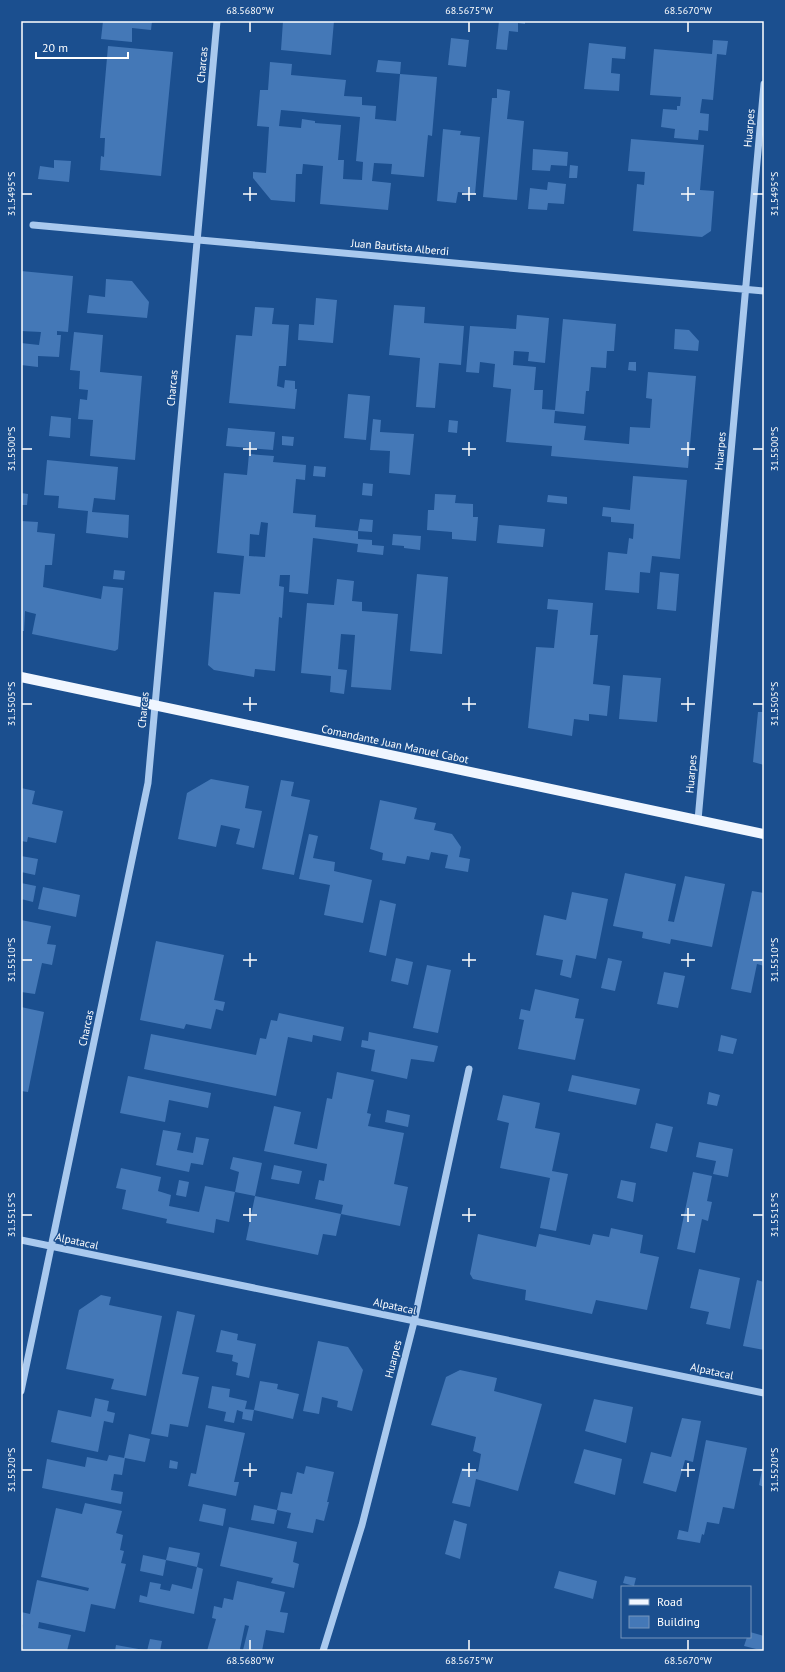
<svg xmlns="http://www.w3.org/2000/svg" width="785" height="1672" viewBox="0 0 785 1672" font-family="'PT Sans',sans-serif">
<style>
.building{fill:#4478b7;fill-rule:evenodd}
.lines{fill:none;stroke-linecap:round;stroke-linejoin:round}
.minor{stroke:#a9c9ee;stroke-width:7}
.major{stroke:#f0f6ff;stroke-width:10}
.ticks{fill:none;stroke:#fff;stroke-width:1.5}
.labels{text-anchor:middle;dominant-baseline:central;stroke-width:3;stroke-linejoin:round;paint-order:stroke}
.street-label{font-size:11px;fill:#fff;stroke:#1b4f8f}
.neatline{fill:none;stroke:#fff;stroke-width:1.5}
.ticks-label{font-size:10px;text-anchor:middle;fill:#fff}
</style>
<rect width="100%" height="100%" fill="#1b4f8f"/>
<path class="building" d="M103,21H152L151,30L132,28V42L101,39Z
M283,21H334L331,55L281,50Z
M499,21H525V24L518,23V32L509,31L507,50L496,49Z
M451,38L469,40L466,67L448,65Z
M713,40L728,41L726,55L717,54L713,100L702,99L700,113L709,114L708,131L699,130L698,140L674,138L675,129L661,127L663,109L677,110V106H680L681,97L650,95L654,49L712,54Z
M589,43L626,47L625,59L612,58L611,73L620,74L619,91L584,89Z
M108,46L173,52L161,176L100,170L101,156L104,157L105,138H100Z
M378,60L401,62L400,74L437,77L432,136L428,135L424,177L391,174L392,164L374,163L372,181L391,183L388,210L320,204L323,166L303,164L302,174H296L295,202L271,200L253,178V172L266,173L269,127L257,126L260,90H268L270,62L292,64L291,75L346,80L344,96L362,97V105L376,106L375,119L396,121L400,74L376,72ZM281,110L360,117L356,161L363,162L362,180L343,179L344,160H338L341,125L315,123V121L302,119L301,128L279,126Z
M497,89L510,91L507,119L524,121L517,200L483,197L492,98H497Z
M443,129L461,131L460,135L480,137L475,194L458,192L456,203L437,201Z
M631,139L704,145L700,190L714,191L711,231L702,237L633,231L637,184L644,185L645,172L628,171Z
M533,149L568,152L567,166L551,165L550,171L532,170Z
M54,160L71,161L69,182L38,179L40,166L54,168Z
M570,165L578,166L577,178H569Z
M548,182L566,184L564,204L548,203L547,210L528,209L530,188L547,190Z
M21,271L73,276L68,332L57,331V335H61L59,357L38,356V367L21,365V343L39,345L41,332L21,331Z
M106,279L132,281L149,302L147,318L87,313L89,295L105,297Z
M316,298L337,300L333,343L298,340L299,324L314,325Z
M394,305L425,307L424,323L464,326L461,365L439,363L435,408L416,407L420,358L389,355Z
M255,307L274,308L272,324L289,325L286,366H279L277,386L284,388L285,380L295,381V389H297L295,409L229,403L236,335L252,336Z
M517,315L549,318L545,363L528,361L529,352L514,351L513,365L536,367L534,390H543L542,409L555,410L563,319L616,324L614,351H607L606,368L591,367L589,391H586L584,414L555,411L554,423L586,426L584,440L629,444L630,427L650,428L652,399L646,398L648,372L696,376L688,468L551,456L552,446L506,442L511,389L493,387L495,364L480,362L479,373L466,372L470,326L516,329Z
M675,329L689,330L699,341L698,351L674,349Z
M74,332L103,335L100,372L142,376L135,460L90,456L93,420L78,419L80,399L87,400L88,390L79,389L80,371L70,370Z
M629,362H636V371L628,370Z
M348,394L370,396L366,440L344,438Z
M51,416L71,418L70,438L49,436Z
M373,419L381,420L380,432L414,434L410,475L389,473L390,451L370,450Z
M449,420L458,421L457,433L448,432Z
M228,428L275,432L273,450L226,446Z
M282,436L294,437L293,446L282,445Z
M249,454L274,456L273,462L306,465L305,480L296,479L293,513L316,515L315,527L358,531V539L372,540V545L384,546L383,555L357,552L358,544L313,538L308,594L289,592L290,575H280L279,586L284,587L282,618L279,617L275,671L255,669L254,677L214,670L208,665L214,592L240,594L244,556L217,553L224,473L247,475ZM261,522L268,523L265,557L249,556L250,534L259,535Z
M47,460L118,467L115,500L94,498L92,512L129,515L128,538L86,533L88,511L58,508L59,496L44,495Z
M314,466L326,467L325,477L313,476Z
M633,476L687,480L680,559L652,556L650,573L640,572L639,593L605,590L608,552L627,554L629,538L633,539L634,524L611,522V517L602,516L603,507L630,510Z
M363,483L373,484L372,496L362,495Z
M21,493L28,494L27,505H21Z
M435,494L456,495L455,503L473,504V517H478L476,541L452,539V532L427,530L428,510H434Z
M548,495L567,497V504L547,502Z
M360,519L373,520L372,532L358,531Z
M21,521L38,522L37,532L55,534L52,565H45L43,587L101,599L103,586L123,588L118,649L115,651L32,634L36,614L28,612L25,611L24,631H21Z
M499,525L545,529L543,547L497,543Z
M393,534L421,536L420,550L404,548V546L392,545Z
M114,570L125,571L124,580L113,579Z
M660,572L679,574L676,611L657,609Z
M417,574L448,577L442,654L410,651Z
M337,579L354,581L352,601L362,602V611L398,614L391,690L351,687L355,635L341,634L338,669L347,670L344,694L330,692L331,676L301,673L307,603L334,605Z
M548,599L593,603L590,635H598L593,684L610,686L607,716L589,714V721L574,719L572,736L528,728L536,647L554,648L558,610L547,609Z
M623,675L661,678L657,722L619,719Z
M758,712H764V765L753,762Z
M211,779L249,786L245,808L262,811L254,848L236,844L240,829L221,825L216,847L178,839L187,793Z
M281,780L294,782L291,796L310,800L294,875L262,869Z
M21,788L35,791L32,804L63,811L56,843L28,837L27,842L21,841Z
M380,800L417,808L414,819L436,823L434,830L452,834L461,847L459,857L470,859L468,872L445,868L448,855L431,852L429,860L407,856L405,864L382,860L383,853L370,849Z
M309,834L318,836L313,858L335,862L334,871L372,880L363,923L324,915L330,885L299,879Z
M21,856L38,859L35,875L21,872Z
M625,873L676,884L668,921L674,922L685,876L725,884L712,947L671,939L670,944L642,938L643,932L613,926Z
M21,883L36,886L33,902L21,899Z
M43,887L80,895L76,917L38,909Z
M752,891L764,893V966L757,964L751,993L731,989Z
M572,892L608,899L596,959L576,955L571,978L560,975L563,960L536,955L544,915L566,920Z
M380,900L396,904L386,956L369,952Z
M21,920L51,926L47,944L56,945L52,965L42,963L35,994L21,992Z
M156,941L224,955L214,1000L225,1002L223,1011L216,1009L211,1029L186,1024L184,1029L140,1020Z
M396,958L413,962L408,985L391,981Z
M608,958L622,961L615,991L601,988Z
M427,965L451,970L438,1033L413,1028Z
M664,972L685,976L678,1008L657,1004Z
M535,989L579,999L575,1018L584,1019L575,1060L518,1049L524,1020L519,1019L521,1009L530,1011Z
M21,1007L44,1012L28,1092L21,1091Z
M279,1013L344,1027L341,1041L313,1035L312,1042L288,1037L276,1096L144,1069L151,1034L256,1055L260,1038L266,1039L271,1020L277,1021Z
M369,1032L438,1046L434,1062L411,1059L407,1079L371,1071L375,1050L361,1047L362,1040L368,1041Z
M721,1035L737,1039L733,1054L718,1051Z
M337,1072L374,1080L367,1113L371,1114L368,1126L404,1133L394,1184L408,1187L400,1226L341,1214L343,1205L315,1199L319,1180L324,1181L327,1164L264,1151L274,1106L301,1112L294,1144L317,1149L327,1098L332,1099Z
M572,1075L640,1089L636,1105L568,1091Z
M128,1076L211,1093L208,1108L169,1100L165,1122L120,1113Z
M709,1092L720,1095L717,1106L707,1104Z
M503,1095L540,1103L535,1128L560,1133L552,1171L568,1174L556,1231L540,1228L550,1178L500,1168L509,1123L497,1120Z
M387,1110L410,1115L408,1127L385,1122Z
M656,1123L673,1127L667,1152L650,1148Z
M163,1130L181,1133L177,1150L193,1153L196,1137L209,1139L203,1165L191,1163L189,1172L156,1165Z
M699,1142L733,1149L728,1177L713,1174L716,1161L696,1157Z
M233,1157L262,1163L255,1196L235,1192L239,1172L230,1169Z
M274,1165L302,1171L299,1184L271,1179Z
M121,1168L161,1177L158,1191L171,1195L169,1206L199,1212L205,1186L235,1192L229,1222L216,1219L214,1233L166,1223L167,1219L122,1209L126,1190L116,1188Z
M693,1172L712,1176L707,1201L712,1202L708,1221L702,1219L695,1253L677,1249Z
M179,1180L189,1182L186,1197L176,1195Z
M621,1180L636,1183L633,1202L617,1198Z
M255,1196L341,1214L336,1236L323,1234L318,1255L246,1240Z
M611,1228L643,1235L640,1253L659,1257L647,1310L596,1300L592,1314L525,1300L526,1290L473,1279L470,1274L478,1234L536,1247L539,1234L590,1245L593,1234L609,1237Z
M699,1269L740,1278L730,1329L706,1324L709,1312L690,1308Z
M757,1280L764,1282V1350L743,1346Z
M101,1295L111,1297L109,1305L162,1316L146,1396L111,1389L114,1379L66,1369L79,1310Z
M177,1311L195,1315L182,1374L199,1377L188,1427L170,1424L168,1437L151,1434Z
M221,1330L238,1334L237,1340L256,1344L249,1378L236,1375L238,1363L232,1361L233,1355L216,1352Z
M318,1341L348,1347L363,1370L352,1411L337,1407L338,1401L322,1397L319,1414L303,1411Z
M460,1370L497,1378L494,1391L542,1404L518,1491L476,1479L470,1507L452,1503L462,1468L478,1472L481,1454L473,1451L476,1437L431,1425L446,1377Z
M260,1381L278,1384L277,1389L299,1394L293,1419L254,1410Z
M212,1386L230,1389L229,1397L247,1401L245,1409L254,1410L252,1421L242,1419L243,1412L237,1410L234,1423L224,1421L226,1412L208,1408Z
M95,1398L109,1401L107,1411L115,1413L113,1423L104,1421L98,1452L51,1442L58,1410L91,1417Z
M594,1399L633,1407L626,1443L585,1431Z
M682,1418L701,1421L693,1462L685,1460L676,1492L643,1483L651,1452L671,1457Z
M206,1425L245,1433L234,1482H239L236,1496L188,1486L191,1473L196,1474Z
M129,1434L150,1439L145,1462L125,1458L122,1475L114,1474L111,1490L123,1492L121,1504L42,1488L47,1459L85,1467L87,1457L107,1461L109,1455L124,1458Z
M706,1440L747,1448L734,1509L723,1507L719,1524L707,1522L704,1535L702,1534L700,1543L677,1539L679,1530L688,1532Z
M584,1449L622,1459L615,1495L574,1483Z
M170,1460L178,1462L177,1469L169,1468Z
M763,1465H764V1487L759,1485Z
M306,1466L334,1472L327,1502H329L324,1521L316,1519L313,1533L287,1528L291,1513L277,1510L274,1524L251,1520L254,1505L277,1510L281,1492L292,1494L297,1472L304,1474Z
M85,1503L122,1511L116,1533L123,1535L120,1550L124,1551L121,1563L126,1564L115,1609L91,1604L85,1632L39,1622L38,1628L71,1635L67,1651H21V1632L23,1625L21,1624V1612L30,1614L37,1580L88,1591L89,1588L41,1577L56,1508L82,1514Z
M203,1504L226,1509L223,1526L199,1521Z
M454,1520L467,1524L460,1559L445,1554Z
M229,1527L297,1542L293,1562L299,1564L294,1588L271,1583L273,1578L220,1566Z
M169,1547L200,1553L197,1567L166,1560L163,1576L140,1571L143,1555L166,1560Z
M197,1567L203,1569L194,1614L139,1602L140,1595L147,1597L150,1582L161,1584L160,1589L170,1591L172,1584L192,1589Z
M559,1571L597,1581L593,1599L554,1588Z
M625,1576L636,1578L634,1586L623,1583Z
M237,1581L285,1592L280,1612L288,1613L284,1633L266,1630L262,1651H207L216,1619L212,1618L214,1606L222,1608L224,1598L233,1600ZM245,1625L249,1626L243,1650L240,1649Z
M750,1632L764,1636V1651L744,1646L747,1637H750Z
M150,1639L162,1641L160,1651H147Z
M116,1645L144,1650V1651H115Z"/>
<g class="lines">
<path class="minor" d="M33,225L764,291
M698,820L764,84
M21,1240L764,1393
M21,1391L148,783L217,21
M323,1651L362,1525L414,1322L469,1069"/>
<path class="major" d="M21,677L764,834"/>
</g>
<path class="ticks" d="M250,22V32M469,22V32M688,22V32M250,187V201M469,187V201M688,187V201M22,194H32M243,194H257M462,194H476M681,194H695M753,194H763M250,442V456M469,442V456M688,442V456M22,449H32M243,449H257M462,449H476M681,449H695M753,449H763M250,697V711M469,697V711M688,697V711M22,704H32M243,704H257M462,704H476M681,704H695M753,704H763M250,953V967M469,953V967M688,953V967M22,960H32M243,960H257M462,960H476M681,960H695M753,960H763M250,1208V1222M469,1208V1222M688,1208V1222M22,1215H32M243,1215H257M462,1215H476M681,1215H695M753,1215H763M250,1463V1477M469,1463V1477M688,1463V1477M22,1470H32M243,1470H257M462,1470H476M681,1470H695M753,1470H763M250,1640V1650M469,1640V1650M688,1640V1650"/>
<g class="labels">
<g class="street-label">
<text transform="translate(202 65) rotate(-85)">Charcas</text>
<text transform="translate(749 128) rotate(-85)">Huarpes</text>
<text transform="translate(400 247) rotate(5)">Juan Bautista Alberdi</text>
<text transform="translate(172 388) rotate(-85)">Charcas</text>
<text transform="translate(720 451) rotate(-85)">Huarpes</text>
<text transform="translate(143 710) rotate(-85)">Charcas</text>
<text transform="translate(395 744) rotate(12)">Comandante Juan Manuel Cabot</text>
<text transform="translate(691 774) rotate(-85)">Huarpes</text>
<text transform="translate(86 1028) rotate(-78)">Charcas</text>
<text transform="translate(77 1241) rotate(12)">Alpatacal</text>
<text transform="translate(395 1306) rotate(12)">Alpatacal</text>
<text transform="translate(393 1359) rotate(-76)">Huarpes</text>
<text transform="translate(712 1371) rotate(12)">Alpatacal</text>
</g>
</g>
<rect width="785" height="1672" fill="none" stroke="#1b4f8f" stroke-width="44"/>
<rect x="621" y="1586" width="130" height="52" fill="#1b4f8f" stroke="#7695bc"/>
<rect x="629" y="1599" width="20" height="6" fill="#f0f6ff" stroke="#7695bc"/>
<text x="657" y="1606" font-size="12" fill="#ffffff">Road</text>
<rect x="629" y="1616" width="20" height="12" fill="#4478b7" stroke="#7695bc"/>
<text x="657" y="1626" font-size="12" fill="#ffffff">Building</text>
<path d="M36 52v6h92v-6" fill="none" stroke="#ffffff" stroke-width="2"/>
<text x="42" y="52" font-size="12" fill="#ffffff" stroke="#1b4f8f" stroke-width="3" paint-order="stroke">20 m</text>
<rect x="22" y="22" width="741" height="1628" class="neatline"/>
<g class="ticks-label">
<text x="250" y="14">68.5680°W</text>
<text x="469" y="14">68.5675°W</text>
<text x="688" y="14">68.5670°W</text>
<text transform="translate(11 194) rotate(-90)" y="4">31.5495°S</text>
<text transform="translate(774 194) rotate(-90)" y="4">31.5495°S</text>
<text transform="translate(11 449) rotate(-90)" y="4">31.5500°S</text>
<text transform="translate(774 449) rotate(-90)" y="4">31.5500°S</text>
<text transform="translate(11 704) rotate(-90)" y="4">31.5505°S</text>
<text transform="translate(774 704) rotate(-90)" y="4">31.5505°S</text>
<text transform="translate(11 960) rotate(-90)" y="4">31.5510°S</text>
<text transform="translate(774 960) rotate(-90)" y="4">31.5510°S</text>
<text transform="translate(11 1215) rotate(-90)" y="4">31.5515°S</text>
<text transform="translate(774 1215) rotate(-90)" y="4">31.5515°S</text>
<text transform="translate(11 1470) rotate(-90)" y="4">31.5520°S</text>
<text transform="translate(774 1470) rotate(-90)" y="4">31.5520°S</text>
<text x="250" y="1664">68.5680°W</text>
<text x="469" y="1664">68.5675°W</text>
<text x="688" y="1664">68.5670°W</text>
</g>
</svg>
